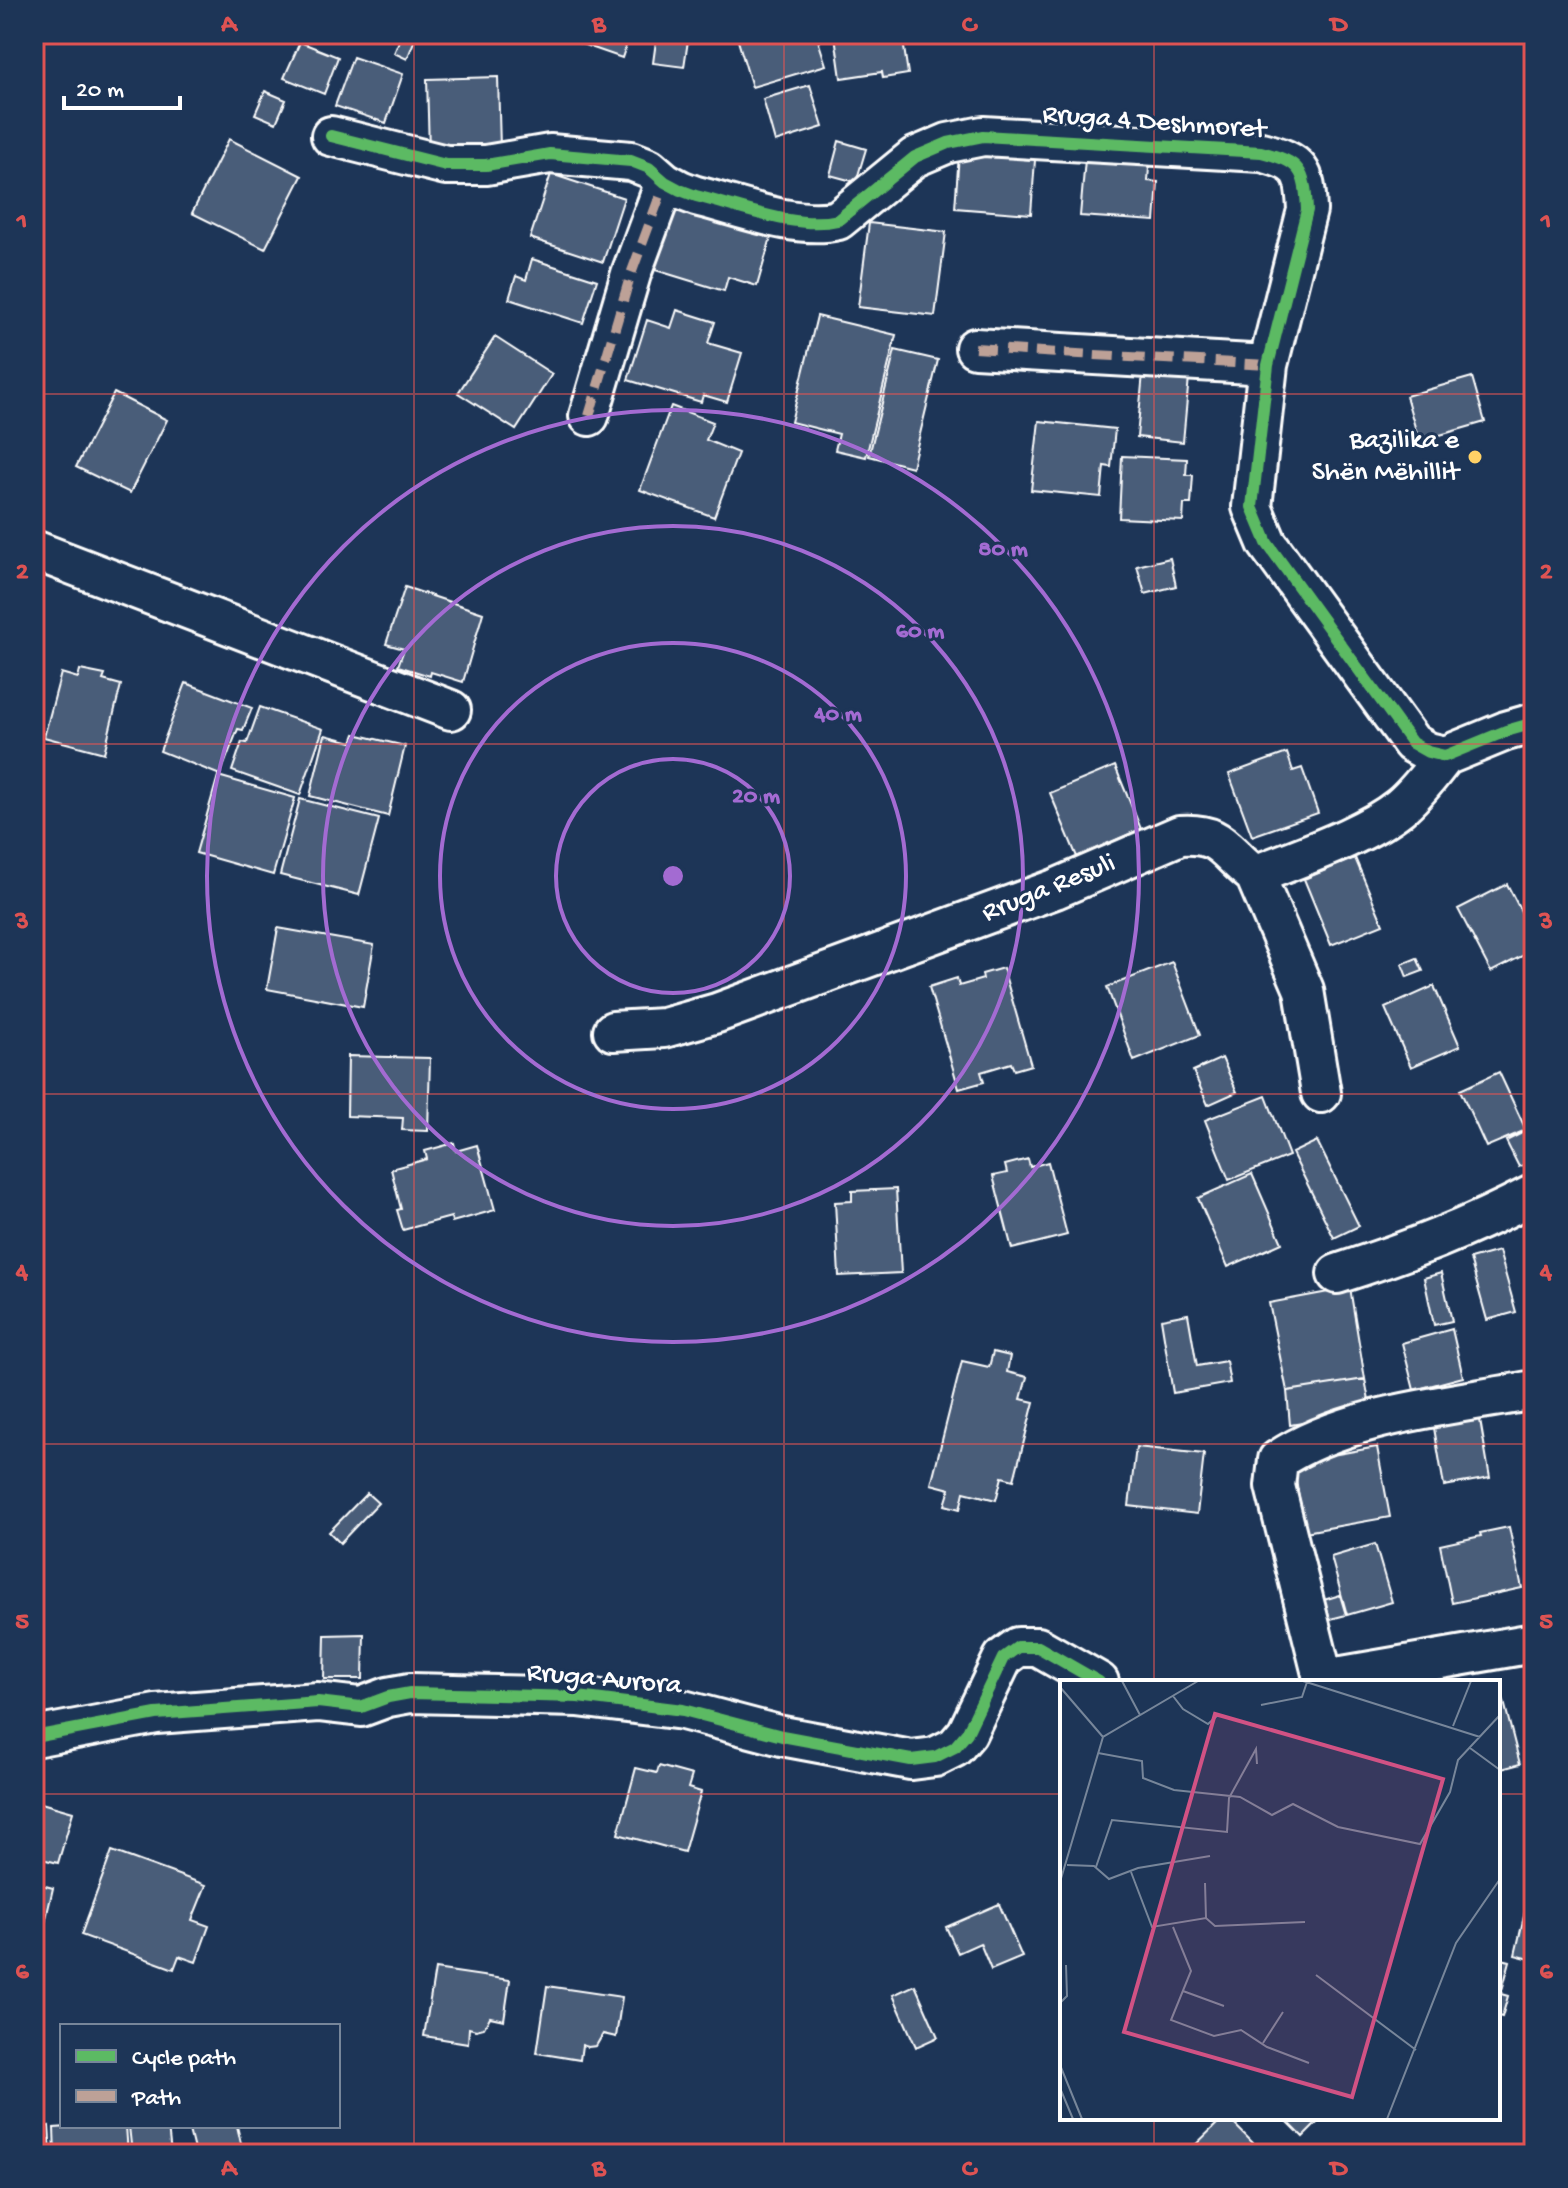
<svg xmlns="http://www.w3.org/2000/svg" width="1568" height="2188" viewBox="0 0 1568 2188" font-family="'Gochi Hand',sans-serif">
<style>
.building{fill:#4a5d79;stroke:#fff;stroke-width:2}
.lines{fill:none;stroke-linecap:round;stroke-linejoin:round}
.minor-casing{stroke:#fff;stroke-width:44}
.minor{stroke:#1d3557;stroke-width:38}
.quiet{stroke:#bda197;stroke-width:10;stroke-dasharray:20 10;stroke-linecap:butt}
.cycleway-casing{stroke:#1d3557;stroke-width:17}
.cycleway{stroke:#5cba63;stroke-width:12}
.grid{fill:none;stroke:#de5353;stroke-width:2;stroke-opacity:0.55}
.ring{fill:none;stroke:#a36bd2;stroke-width:4}
.poi-dot{fill:#ffd166;stroke:#1d3557;stroke-width:3}
.labels{text-anchor:middle;dominant-baseline:central;stroke-width:6;stroke-linejoin:round;paint-order:stroke}
.street-label{font-size:28px;fill:#fff;stroke:#1d3557}
.poi-label{font-size:28px;fill:#fff;stroke:#1d3557;text-anchor:end}
.inset-road{fill:none;stroke:#77869a;stroke-width:2}
.view{fill:#d15284;fill-opacity:0.15;stroke:#d15284;stroke-width:4}
.inset-edge{fill:none;stroke:#fff;stroke-width:4}
.centre{fill:#a36bd2;stroke:#1d3557;stroke-width:4}
.ring-label{font-size:24px;text-anchor:middle;font-weight:bold;fill:#a36bd2;stroke:#1d3557;stroke-width:6;stroke-linejoin:round;paint-order:stroke}
.neatline{fill:none;stroke:#de5353;stroke-width:3}
.grid-label{font-size:26px;text-anchor:middle;font-weight:bold;fill:#de5353}
</style>
<rect width="100%" height="100%" fill="#1d3557"/>
<filter id="ink" filterUnits="userSpaceOnUse"><feTurbulence type="fractalNoise" baseFrequency=".0125" numOctaves="2"/><feDisplacementMap in="SourceGraphic" scale="16" xChannelSelector="R" yChannelSelector="G"/><feConvolveMatrix kernelMatrix="1 2 1 2 8 2 1 2 1" color-interpolation-filters="sRGB"/></filter>
<g filter="url(#ink)">
<path class="building" d="M402,34L415,39L407,59L394,53Z
M553,34H630L622,58Z
M657,34H689L684,67L653,63Z
M736,34H816L826,65L752,87Z
M841,34H902L908,74L883,78L882,72L841,78L835,36Z
M300,42L338,57L324,94L284,78Z
M353,57L403,74L386,123L335,106Z
M498,77L500,148L429,150L427,79Z
M810,85L823,127L775,142L763,99Z
M265,91L286,100L276,123L255,114Z
M229,139L302,176L265,249L192,213Z
M839,141L866,149L856,182L830,175Z
M1086,148L1150,153L1148,181L1158,182L1155,221L1080,216Z
M959,154L1035,160L1031,214L955,208Z
M551,174L624,198L603,262L530,238Z
M669,203L772,234L757,286L728,277L724,291L649,268Z
M869,223L946,232L935,316L858,307Z
M532,259L597,280L583,323L509,299L516,276L526,280Z
M677,310L715,322L708,343L742,353L727,402L703,395L701,402L628,380L647,320L671,328Z
M817,316L896,335L866,457L835,450L839,434L791,422Z
M495,337L552,374L516,430L458,393Z
M895,350L938,360L912,467L869,456Z
M1143,373L1189,377L1183,442L1137,437Z
M1472,377L1485,422L1419,441L1406,396Z
M114,393L167,420L130,493L76,467Z
M671,406L713,422L706,440L738,453L714,517L640,490Z
M1039,421L1115,429L1111,467L1104,466L1101,497L1031,490Z
M1122,456L1187,459L1186,475H1193L1191,504H1184L1183,521L1119,518Z
M1170,558L1176,586L1145,594L1137,566Z
M405,587L483,613L463,682L431,672L430,676L398,666L404,649L386,644Z
M80,670L105,675L103,680L121,685L104,753L44,737L61,673L78,678Z
M186,683L252,708L243,730L238,729L220,775L160,751Z
M260,707L323,729L300,795L232,771L242,742L247,743Z
M355,734L405,746L388,816L310,796L325,735L352,742Z
M1287,753L1293,771L1302,768L1318,813L1252,836L1229,774Z
M1115,766L1141,829L1077,857L1050,793Z
M218,776L295,798L273,875L196,853Z
M300,799L379,819L359,895L280,875Z
M1355,858L1383,924L1331,945L1304,879Z
M1507,884L1526,921L1532,918L1534,923V950L1491,972L1458,909Z
M278,928L374,945L363,1007L267,989Z
M1417,958L1423,971L1407,977L1402,964Z
M1172,962L1200,1035L1134,1061L1107,987Z
M1003,968L1031,1065L1014,1070L1011,1063L981,1072L984,1082L959,1089L929,987L957,978L959,986L983,979L982,974Z
M1434,986L1460,1046L1411,1067L1385,1008Z
M348,1056L430,1058L428,1131L402,1130L403,1118L347,1116Z
M1222,1058L1237,1092L1208,1105L1193,1071Z
M1499,1072L1526,1130L1486,1147L1460,1090Z
M1266,1096L1289,1156L1229,1180L1205,1120Z
M1526,1131L1534,1147V1160L1519,1167L1506,1141Z
M1317,1141L1359,1226L1334,1238L1292,1153Z
M454,1143L456,1151L477,1145L495,1210L452,1222L451,1217L403,1230L397,1210L401,1209L391,1169L427,1159L425,1151Z
M1028,1159L1030,1167L1048,1162L1067,1235L1012,1249L993,1176L1007,1173L1005,1165Z
M1252,1174L1282,1243L1228,1267L1198,1198Z
M896,1189L901,1273L839,1276L835,1202L852,1201V1191Z
M1499,1251L1516,1312L1487,1320L1470,1259Z
M1441,1273L1452,1321L1434,1325L1424,1278Z
M1350,1288L1365,1379L1287,1391L1269,1303Z
M1188,1314L1197,1366L1226,1361L1230,1383L1173,1393L1161,1319Z
M1452,1329L1463,1377L1414,1390L1402,1343Z
M993,1352L1010,1356L1007,1372L1027,1377L1021,1399L1034,1402L1014,1480L1002,1477L996,1500L964,1492L960,1509L945,1505L950,1489L931,1484L962,1361L989,1367Z
M1365,1379L1371,1412L1290,1425L1287,1391Z
M1479,1414L1490,1478L1444,1486L1433,1422Z
M1534,1418V1475L1527,1419Z
M1136,1447L1204,1454L1197,1514L1129,1506Z
M1377,1447L1390,1517L1305,1532L1293,1462Z
M367,1493L378,1503L340,1543L329,1532Z
M1509,1527L1522,1588L1452,1603L1440,1545L1481,1536L1480,1533Z
M1375,1544L1392,1602L1347,1615L1331,1557Z
M1340,1595L1346,1615L1319,1622L1314,1603Z
M364,1634L363,1679H324L325,1635Z
M1501,1690L1520,1764L1498,1770V1691Z
M659,1766L692,1775L688,1788L701,1792L684,1852L618,1834L636,1768L657,1773Z
M34,1801L73,1812L58,1863L34,1857Z
M112,1851L206,1885L192,1920L209,1926L196,1962L179,1956L174,1969L81,1935Z
M34,1883L53,1888L38,1953L34,1952Z
M1528,1899L1534,1900V1960L1515,1955Z
M999,1904L1022,1957L991,1970L980,1943L958,1953L946,1927Z
M1498,1958L1510,1961L1501,1994L1508,1996L1502,2017L1498,2016Z
M435,1969L510,1980L504,2020L490,2017L484,2028L476,2030L469,2028L468,2043L424,2036Z
M915,1985L938,2037L916,2047L893,1995Z
M547,1986L622,1997L616,2037L603,2034L596,2046L588,2047L582,2045L580,2060L537,2053Z
M1223,2118H1228L1264,2154H1186Z
M1284,2118H1322L1303,2137Z
M49,2126L51,2154H34V2128Z
M83,2126H126L128,2154H55L54,2128Z
M129,2126H168L171,2154H132Z
M188,2126H237L243,2152L258,2148L259,2154H195Z"/>
<g class="lines">
<defs>
<path id="minor" d="M331,136L446,165H486L550,154L631,161L649,168L665,182L680,190L696,196C738,206 796,230 838,220L915,157L948,143L983,136L1261,152C1301,162 1305,170 1307,210L1268,365L1252,507L1267,543L1412,743L1428,752L1445,756L1506,731L1534,723
M975,348L1268,365
M589,416L631,274L665,182
M34,550L451,710
M1255,875L1304,990L1321,1093
M613,1031L664,1028L717,1013L1055,889L1180,835C1223,832 1224,852 1255,875C1299,857 1364,836 1400,807C1418,792 1431,773 1445,756
M1337,1274C1409,1251 1467,1229 1534,1194
M1325,1679L1534,1643
M1324,1682L1275,1486L1278,1460C1345,1414 1454,1405 1534,1390
M34,1737L156,1714L318,1702L361,1707L388,1697L410,1693L578,1697L683,1710L782,1736L911,1760L935,1757L955,1747L967,1733L1003,1658L1018,1647H1038L1099,1682"/>
</defs>
<use href="#minor" class="minor-casing"/>
<use href="#minor" class="minor"/>
<path class="quiet" d="M975,348L1268,365
M589,416L631,274L665,182"/>
<defs>
<path id="cycleway" d="M331,136L446,165H486L550,154L631,161L649,168L665,182L680,190L696,196C738,206 796,230 838,220L915,157L948,143L983,136L1261,152C1301,162 1305,170 1307,210L1268,365L1252,507L1267,543L1412,743L1428,752L1445,756L1506,731L1534,723
M34,1737L156,1714L318,1702L361,1707L388,1697L410,1693L578,1697L683,1710L782,1736L911,1760L935,1757L955,1747L967,1733L1003,1658L1018,1647H1038L1099,1682"/>
</defs>
<use href="#cycleway" class="cycleway-casing"/>
<use href="#cycleway" class="cycleway"/>
</g>
</g>
<path class="grid" d="M414,34V2154M784,34V2154M1154,34V1682M34,394H1534M34,744H1534M34,1094H1534M34,1444H1534M34,1794H1062M1498,1794H1534M1154,2118V2154"/>
<g class="ring">
<circle cx="673" cy="876" r="117"/>
<circle cx="673" cy="876" r="233"/>
<circle cx="673" cy="876" r="350"/>
<circle cx="673" cy="876" r="466"/>
</g>
<circle class="poi-dot" cx="1475" cy="457" r="8"/>
<g class="labels">
<g class="street-label">
<text transform="translate(1154 123) rotate(4)">Rruga 4 Deshmoret</text>
<text transform="translate(1049 889) rotate(-22)">Rruga Resuli</text>
<text transform="translate(604 1680) rotate(5)">Rruga Aurora</text>
</g>
<g class="poi-label">
<text x="1459" y="441">Bazilika e<tspan x="1459" dy="32">Shën Mëhillit</tspan></text>
</g>
</g>
<g transform="translate(1060 1680)">
<rect width="440" height="440" fill="#1d3557"/>
<path class="inset-road" d="M62,1L80,35M243,1L420,57M0,7L43,57M113,16L123,29L148,44L158,35M201,25L242,17L247,2M393,46L411,1M410,68L440,90M38,73L82,81L83,98L114,110L180,117L212,135L233,124L278,147L360,164L390,112L398,80L440,35M7,185L34,186L49,199L78,188L150,176M36,187L52,140L167,152L169,118L196,69L197,84M71,192L92,247L146,238L155,246L245,242M0,202L43,57L138,1M145,203L146,238M113,247L131,291L111,340L154,356L181,350L207,367L249,383M256,295L356,370M123,311L164,326M0,323L7,316L6,285M203,363L223,332M0,385L22,439M0,408L13,439M327,439L396,263L440,199"/>
<path class="view" d="M155,34L383,99L292,417L64,352Z"/>
<rect width="440" height="440" class="inset-edge"/>
</g>
<circle cx="673" cy="876" r="12" class="centre"/>
<g class="ring-label">
<text x="1003" y="555">80 m</text>
<text x="920" y="637">60 m</text>
<text x="838" y="720">40 m</text>
<text x="756" y="802">20 m</text>
</g>
<rect width="1568" height="2188" fill="none" stroke="#1d3557" stroke-width="88"/>
<rect x="60" y="2024" width="280" height="104" fill="#1d3557" stroke="#77869a" stroke-width="2"/>
<rect x="76" y="2050" width="40" height="12" fill="#5cba63" stroke="#77869a" stroke-width="2"/>
<text x="132" y="2064" font-size="24" fill="#ffffff">Cycle path</text>
<rect x="76" y="2090" width="40" height="12" fill="#bda197" stroke="#77869a" stroke-width="2"/>
<text x="132" y="2104" font-size="24" fill="#ffffff">Path</text>
<path d="M64 96v12h116v-12" fill="none" stroke="#ffffff" stroke-width="4"/>
<text x="76" y="96" font-size="24" fill="#ffffff" stroke="#1d3557" stroke-width="6" paint-order="stroke">20 m</text>
<rect x="44" y="44" width="1480" height="2100" class="neatline"/>
<g class="grid-label">
<text x="229" y="31">A</text>
<text x="599" y="31">B</text>
<text x="969" y="31">C</text>
<text x="1339" y="31">D</text>
<text x="22" y="228">1</text>
<text x="1546" y="228">1</text>
<text x="22" y="578">2</text>
<text x="1546" y="578">2</text>
<text x="22" y="928">3</text>
<text x="1546" y="928">3</text>
<text x="22" y="1278">4</text>
<text x="1546" y="1278">4</text>
<text x="22" y="1628">5</text>
<text x="1546" y="1628">5</text>
<text x="22" y="1978">6</text>
<text x="1546" y="1978">6</text>
<text x="229" y="2175">A</text>
<text x="599" y="2175">B</text>
<text x="969" y="2175">C</text>
<text x="1339" y="2175">D</text>
</g>
</svg>
